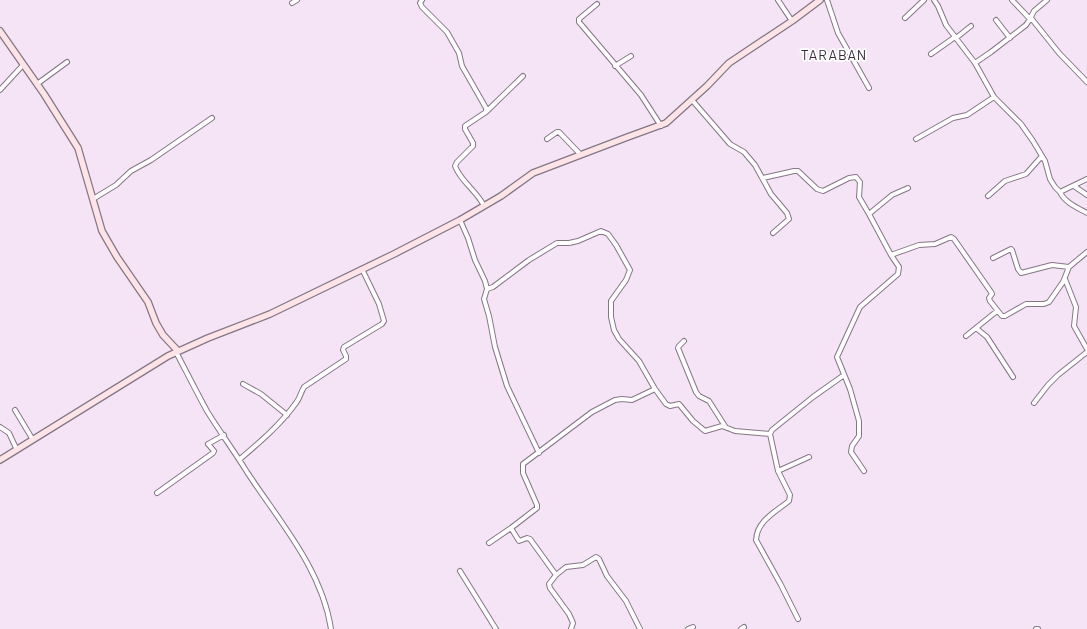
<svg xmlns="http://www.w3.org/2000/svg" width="1087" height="629" viewBox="0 0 1087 629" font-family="Barlow,sans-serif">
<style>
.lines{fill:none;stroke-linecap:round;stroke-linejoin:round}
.street-casing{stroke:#857685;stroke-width:6}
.secondary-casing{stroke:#857685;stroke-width:8}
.street{stroke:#fff;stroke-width:4}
.secondary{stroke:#fce4e7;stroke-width:5.5}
.labels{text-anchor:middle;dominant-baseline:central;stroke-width:3.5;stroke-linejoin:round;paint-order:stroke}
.quarter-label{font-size:14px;letter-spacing:1px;fill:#382c39;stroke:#fff}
</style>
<rect width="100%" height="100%" fill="#f4e4f5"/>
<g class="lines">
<defs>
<path id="street" d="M422,0L420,3L422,7L447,32L459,53L462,66L486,108V112L465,126V129L473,143V146L457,162L455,166C461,182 477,191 484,206
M778,0L792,21
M827,0L838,33L869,88
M934,0L938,6L946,25L975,63L991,52L1026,25L1030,19L1034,11L1047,0
M1012,0L1030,19
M292,3L297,0
M597,4L579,19V22L641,95L661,126
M905,18L924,0
M1031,18L1059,53L1087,82
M996,20L1010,38
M956,38L971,26
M931,54L955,37
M975,63L994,97L1021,124L1033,141L1045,161L1050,179L1055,187L1060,192
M615,66L631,56
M37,84L67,62
M0,90L23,65
M692,100L730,144L744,152L755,165L771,194L787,213L789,219L773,233
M486,112L523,76
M547,139L557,132H559L581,155
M916,139L953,118L967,115L994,97
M763,178L794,171H798L817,189L823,191L849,178L856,177L860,182L859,197L869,214
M1087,179L1060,192C1064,202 1078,208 1087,213
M1074,186L1087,195
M908,188L892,195L869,214L891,255L919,245L935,244L951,237L954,239L991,292L992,294L989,298L990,301L1002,316H1005L1026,304H1044L1049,302L1063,282L1069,267L1087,252
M988,196L1005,181L1026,174L1042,156
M93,199L116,185L131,171L151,160L212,118
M460,220L468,238L475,260L485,281L487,289L484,299L489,316L495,347L507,386L539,453
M993,258L1011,249L1012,250L1018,269L1021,273L1052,265L1069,267
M1065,279L1076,307L1074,326L1087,349
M487,289L493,287L529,260L557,243H569L578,241L601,231L608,234L616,245L630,270L626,280L611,301V317L614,330L619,339L639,361L655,389L666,404L670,406L679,404L693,421L705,431L722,426L735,431L770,434
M976,328L987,337L1013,377
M966,336L997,311
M684,341L679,346L678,348L696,392L699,396L709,401L725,426
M176,352C186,371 196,391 207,411C220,432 234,451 247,472C279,521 322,569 331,629
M243,384L261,394L287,415
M1034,403L1048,385L1058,375L1087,352
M15,410L33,440
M0,427L9,433L17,450
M240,459C260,442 280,425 296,403C300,398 301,392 304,387L346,359V356L343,350L344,347L382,324L384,321L379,304L362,269
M778,471L809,457
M864,471L851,452L852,446L859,436V421L850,389L837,357L860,307L898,274L899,267L891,255
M157,493L213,453L214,451L208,444L224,435
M489,543L511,528
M460,571L496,629
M556,575L530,539L527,538L519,541L511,528L537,508V505L523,473V464L592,412L615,400L622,399L632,400L655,389
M798,619L781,585L756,540C757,521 775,512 789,501L790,495L778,471L770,434L772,430L813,397L844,375
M571,629L573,623L569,614L550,588L549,584L556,575L566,567L583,565L596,557L599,559L607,576L626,601L640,629
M688,629L693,627
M741,629L744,627
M1036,629H1038"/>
<path id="secondary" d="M0,31L44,94L78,148L102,231L117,257L148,302L156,323L163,335L178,351
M0,460L168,356L208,338L270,314L394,254L460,220L501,196L533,173L625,138L666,123L707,86L729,63L792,21L820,0"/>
</defs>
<use href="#street" class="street-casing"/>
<use href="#secondary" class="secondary-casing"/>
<use href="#street" class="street"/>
<use href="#secondary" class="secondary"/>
</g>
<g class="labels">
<g class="quarter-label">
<text x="834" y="54">TARABAN</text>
</g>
</g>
</svg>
